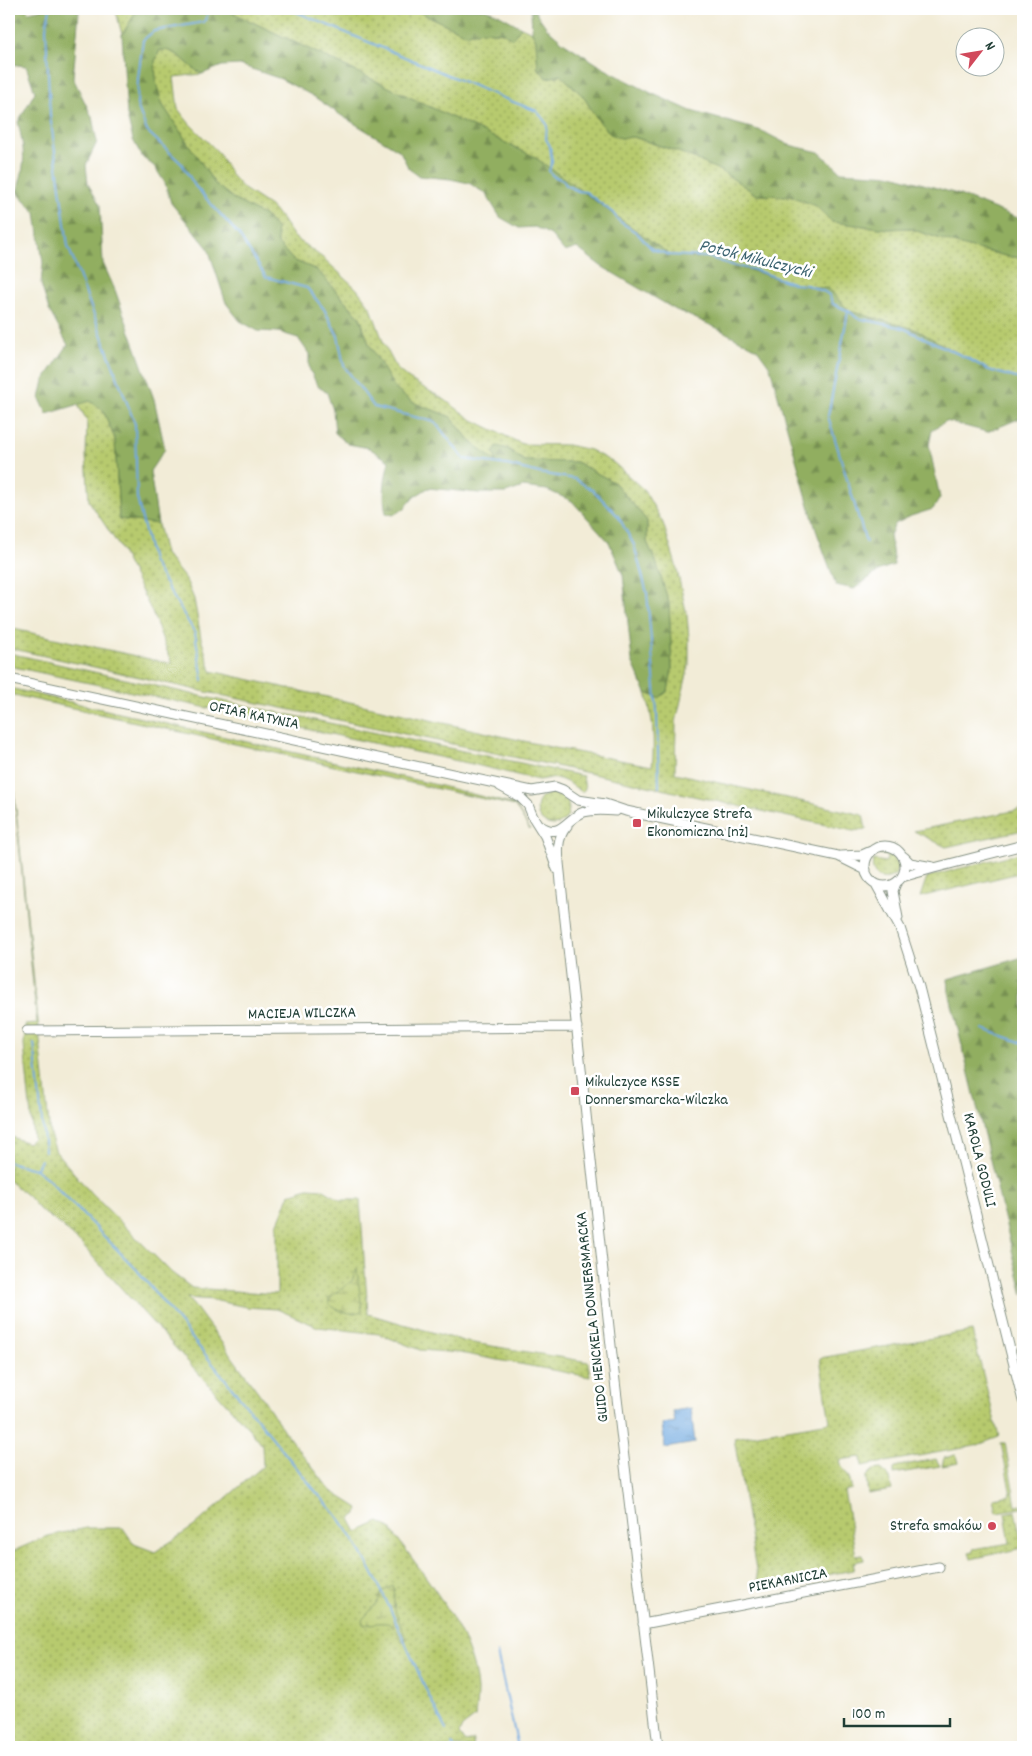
<svg xmlns="http://www.w3.org/2000/svg" width="1032" height="1756" viewBox="0 0 1032 1756" font-family="Dekko,sans-serif">
<style>
.grass{fill:url(#grass-dots);stroke:#6b8451}
.forest{fill:url(#forest-firs);stroke:#58764a}
.wetland{fill:url(#wetland-marsh);stroke:#6b8451}
.water{fill:url(#water-ripples);stroke:#48738a}
.lines{fill:none;stroke-linecap:round;stroke-linejoin:round}
.stream{stroke:#70a9e0;stroke-width:2}
.minor-casing{stroke:#889486;stroke-width:11}
.minor{stroke:#fff;stroke-width:9}
.poi-dot{fill:#d1495b;stroke:#fff;stroke-width:2}
.labels{text-anchor:middle;dominant-baseline:central;stroke-width:5;stroke-linejoin:round;paint-order:stroke}
.street-label{font-size:16px;fill:#1f3d34;stroke:#fff}
.poi-label{font-size:16px;fill:#1f3d34;stroke:#fff;text-anchor:start}
.water-label{font-size:18px;font-style:italic;fill:#3b6370;stroke:#fff}
</style>
<defs>
<pattern id="grass-dots" width="8" height="8" patternUnits="userSpaceOnUse" patternTransform="scale(1.25)"><rect width="8" height="8" fill="#b7ca6e"/><path d="M2 2h.1M6 6h.1" fill="none" stroke="#94a55b" stroke-width="1.8" stroke-linecap="round"/></pattern>
<pattern id="forest-firs" width="22" height="20" patternUnits="userSpaceOnUse" patternTransform="scale(1.25)"><rect width="22" height="20" fill="#91ae61"/><path d="M5 1l3.5 6h-7zM16 11l3.5 6h-7z" fill="#768f51"/></pattern>
<pattern id="wetland-marsh" width="20" height="14" patternUnits="userSpaceOnUse" patternTransform="scale(1.25)"><rect width="20" height="14" fill="#b7ca6e"/><path d="M1 5h8M5 5V1M11 12h8M15 12V8" fill="none" stroke="#94a55b"/></pattern>
<pattern id="water-ripples" width="26" height="14" patternUnits="userSpaceOnUse" patternTransform="scale(1.25)"><rect width="26" height="14" fill="#70a9e0"/><path d="M2 4q2-2 4 0t4 0M15 11q2-2 4 0t4 0" fill="none" stroke="#5b8bb6"/></pattern>
</defs>
<rect width="100%" height="100%" fill="#fff"/>
<filter id="ink" filterUnits="userSpaceOnUse"><feTurbulence type="fractalNoise" baseFrequency=".02" numOctaves="2"/><feDisplacementMap in="SourceGraphic" scale="10" xChannelSelector="R" yChannelSelector="G"/><feConvolveMatrix kernelMatrix="1 2 1 2 8 2 1 2 1" color-interpolation-filters="sRGB"/></filter>
<filter id="wash" filterUnits="userSpaceOnUse"><feTurbulence type="fractalNoise" baseFrequency=".0096" numOctaves="4" result="noise"/><feDisplacementMap in="SourceGraphic" scale="20" xChannelSelector="R" yChannelSelector="G"/><feGaussianBlur stdDeviation="1.12" result="paint"/><feColorMatrix in="noise" values="0 0 0 0 0 0 0 0 0 0 0 0 0 0 0 0 0 1.4 0 .05"/><feComposite in="paint" operator="in"/></filter>
<g filter="url(#wash)">
<rect width="100%" height="100%" fill="#f2ecd7"/>
<path class="grass" d="M112,9H160L136,12L122,35L117,15Z
M225,9H413L466,34L483,31L504,33L517,32L521,27L532,32L536,40L538,69L547,78L561,75L583,96L598,120L621,138L633,137L687,155L723,172L757,195L791,196L816,206L832,222L889,229L908,228L956,244L1010,257H1023V380L989,370L914,329L849,311L828,289L795,284L708,257L670,255L533,156Z
M160,50C179,49 187,66 202,74L174,77L178,109L189,123L218,152L232,176L244,189L270,206L282,219L294,237L323,258L357,289L371,308L384,344L397,369L409,379L445,400L471,419L522,444L568,445L590,450L614,463L644,490L663,523L676,565L687,616L689,638V665L676,722L675,773L863,815L866,829L853,831L556,766L197,690L9,648V628L172,664L152,612L119,546L89,501L86,456L87,420L77,404L90,401L103,410L115,439L119,519L158,524L165,554L186,580L194,599L201,638L211,671L555,748L652,766C655,739 653,719 646,693L659,698L668,691L672,669L669,603L656,562L647,542V521L615,483L576,462L524,461L508,449L497,463L470,441L451,417L412,402L395,389L369,344L360,317L317,270L293,260L278,244L276,228L265,216L235,200L215,184L162,104L156,82L155,61Z
M9,653L223,701L583,776L585,789L582,792L569,783L560,779L551,778L538,780L472,764L9,666Z
M9,688L437,785L515,805L530,830L515,806L9,694Z
M9,743L50,1135L56,1152L90,1192L172,1273L192,1288L277,1294V1225L290,1194L308,1188L322,1189L341,1200H360L368,1314L467,1342L589,1362L590,1377L460,1353L420,1350L379,1334L318,1327L277,1309L246,1307L213,1300L187,1298L196,1308L264,1400L284,1431L331,1491L358,1508L357,1514L350,1519L357,1532L379,1522L390,1528C421,1572 475,1634 477,1690C477,1699 476,1708 475,1717L462,1727L459,1734L465,1742L474,1740L473,1747H9V1553L47,1536L87,1528H123L134,1544L155,1552L193,1527L263,1466L262,1445L250,1430L82,1245L60,1224L40,1210L28,1196L9,1181V1136L28,1143L33,1138L24,1045L25,1025L37,1024Z
M537 809a16 16 0 1 1 32 0a16 16 0 1 1-32 0Z
M1023,809V830L946,847L914,831Z
M1023,852V872L920,897L927,877Z
M883,853L893,856L898,865L896,874C884,884 869,876 873,860L886,862L887,856L879,854Z
M972,1331L999,1437L975,1446L862,1466L861,1457L839,1460L840,1464L849,1477L852,1489L844,1491L856,1556L863,1555L864,1560L854,1562L853,1570L759,1588L734,1438L830,1422L820,1358Z
M1001,1443H1005L1016,1506L1021,1505L1022,1508L996,1512L993,1498L1011,1495Z
M955,1455L957,1456L959,1463L942,1466L944,1458Z
M936,1459L940,1466L894,1474V1469L899,1466Z
M881,1469L888,1475L892,1490L868,1494L866,1477L873,1470Z
M1015,1511L1023,1548L971,1559L969,1552L973,1551V1549L1010,1543L1005,1513Z"/>
<path class="forest" d="M9,9H26L29,12C44,8 63,6 79,11L73,78L92,117L97,142L86,165L88,184L100,205L103,263L115,290L154,399L165,449L150,471L158,524L119,519L115,439L103,410L90,401L47,414L40,399L44,380L68,345L49,310L41,284L43,263L36,213L17,192C26,162 25,153 18,122L35,92L26,66L9,64Z
M160,9H225L533,156L670,255L708,257L795,284L829,289L849,311L914,329L989,370L1023,380V417L987,432L946,421L932,430L929,445L940,498L933,509L911,516L895,524L890,535L894,565L880,570L854,589L836,585L816,530L770,367L757,349L715,327L676,310L601,266L577,248L565,252L551,235L535,227L519,228L500,217L486,194L469,183L450,179L419,176L409,169L400,151L342,116L313,96L281,79L240,65L222,66L202,74C187,66 179,49 160,50L155,61L156,82L162,104L215,184L235,200L265,216L276,228L278,244L293,260L317,270L360,318L369,344L395,389L412,402L451,417L470,441L496,462L494,452L497,446L508,449L524,461L576,462L615,483L647,521V542L656,562L669,603L672,669L668,691L659,698L646,693L632,661L623,575L609,542L572,501L547,490L523,487L506,493H479L428,488L414,497L404,509L393,515L386,513C382,495 385,479 389,461L369,448L348,444L335,433L333,410L327,393L317,385L309,368V354L298,338L278,332L258,331L240,321L226,303L208,248L171,203L165,183L154,166L143,158L133,140L127,116L122,35L136,12Z
M413,9H485L498,14L521,27L512,39L504,33L483,31L466,34Z
M531,11H535L546,27L563,42L605,69L651,93L691,111L762,131L789,145L819,152L841,172L893,175L957,194L1023,220V257H1010L956,244L908,228L889,229L832,222L816,206L791,196L757,195L723,172L687,155L634,137L621,138L610,134L598,120L583,96L561,75L547,78L538,69L536,40L532,32Z
M1023,957V1295L949,992L948,979Z"/>
<path class="wetland" d="M357,1269L362,1311C350,1316 338,1311 329,1304V1298L352,1281Z
M393,1586C396,1592 393,1596 394,1602C394,1616 404,1628 406,1641H401C394,1618 384,1622 364,1625L362,1620L377,1603L382,1592Z"/>
<path class="water" d="M691,1408L695,1443L665,1448L662,1424L675,1422L673,1411Z"/>
<g class="lines">
<path class="stream" d="M50,9L46,28L50,115L68,246L135,424L137,498L152,561L195,633L203,680
M210,9L204,22L154,31L143,40L138,78L137,105L147,131L182,164L195,186L239,235L266,277L307,288L324,309L338,336L344,366L374,407L435,422L464,459L507,465L539,473L575,479L594,491L618,516L634,545L647,593L657,712L659,787
M289,9L508,100L537,111L547,124L546,139L550,146L552,162L549,171L553,176L563,180L566,185L578,191L586,192L613,213L619,221L637,233L652,249L670,255L708,257L735,266L752,269L795,284L807,285L825,292L829,295L833,304L849,311L857,318L903,328L967,358L989,370L1023,380
M848,312L828,416L866,542
M983,1029L1023,1043
M34,1043L45,1151
M9,1162L35,1169L47,1178L137,1270L317,1493C326,1503 336,1513 344,1525C388,1589 410,1663 446,1730
M36,1168L41,1160
M497,1653L518,1747
M452,1744L454,1747"/>
</g>
</g>
<g filter="url(#ink)">
<g class="lines">
<defs>
<path id="minor" d="M9,679L532,791L555,787L563,790L578,800L605,804L626,811L838,856L866,870
M500,786L520,797L528,805L533,817L545,836L557,869
M539,825C561,841 566,818 584,812C594,809 605,810 616,811
M567,826C553,841 560,864 561,883L613,1364L658,1747
M865 866a20 20 0 1 1 40 0a20 20 0 1 1-40 0Z
M841,856L862,855L871,851
M904,857L910,863L933,867
M902,877L934,868L1023,845
M896,883L893,891L898,918
M876,884L900,928L919,987L1023,1401
M27,1031L577,1027
M643,1624L939,1567"/>
</defs>
<use href="#minor" class="minor-casing"/>
<use href="#minor" class="minor"/>
</g>
</g>
<g class="poi-dot">
<rect x="632" y="818" width="10" height="10" rx="2.5"/>
<rect x="570" y="1086" width="10" height="10" rx="2.5"/>
<circle cx="992" cy="1526" r="5"/>
</g>
<g class="labels">
<g class="street-label">
<text transform="translate(254 716) rotate(12)">OFIAR KATYNIA</text>
<text transform="translate(302 1014) rotate(-1)">MACIEJA WILCZKA</text>
<text transform="translate(979 1160) rotate(76)">KAROLA GODULI</text>
<text transform="translate(593 1317) rotate(-96)">GUIDO HENCKELA DONNERSMARCKA</text>
<text transform="translate(788 1581) rotate(-11)">PIEKARNICZA</text>
</g>
<g class="poi-label">
<text x="647" y="814">Mikulczyce Strefa<tspan x="647" dy="18">Ekonomiczna [nż]</tspan></text>
<text x="585" y="1082">Mikulczyce KSSE<tspan x="585" dy="18">Donnersmarcka-Wilczka</tspan></text>
<text x="982" y="1526" text-anchor="end">Strefa smaków</text>
</g>
<g class="water-label">
<text transform="translate(755 260) rotate(14)">Potok Mikulczycki</text>
</g>
</g>
<rect width="1032" height="1756" fill="none" stroke="#fff" stroke-width="30"/>
<g transform="translate(980 52) rotate(59)"><circle r="24" fill="#ffffff" stroke="#a5b1ae"/>
<path d="M0-4L9 19L0 12L-9 19Z" fill="#d1495b"/>
<text y="-8" font-size="14" font-weight="bold" text-anchor="middle" fill="#1f3d34">N</text>
</g>
<path d="M844 1718v8h106v-8" fill="none" stroke="#1f3d34" stroke-width="2.5"/>
<text x="852" y="1718" font-size="15" fill="#1f3d34" stroke="#ffffff" stroke-width="4" paint-order="stroke">100 m</text>
</svg>
